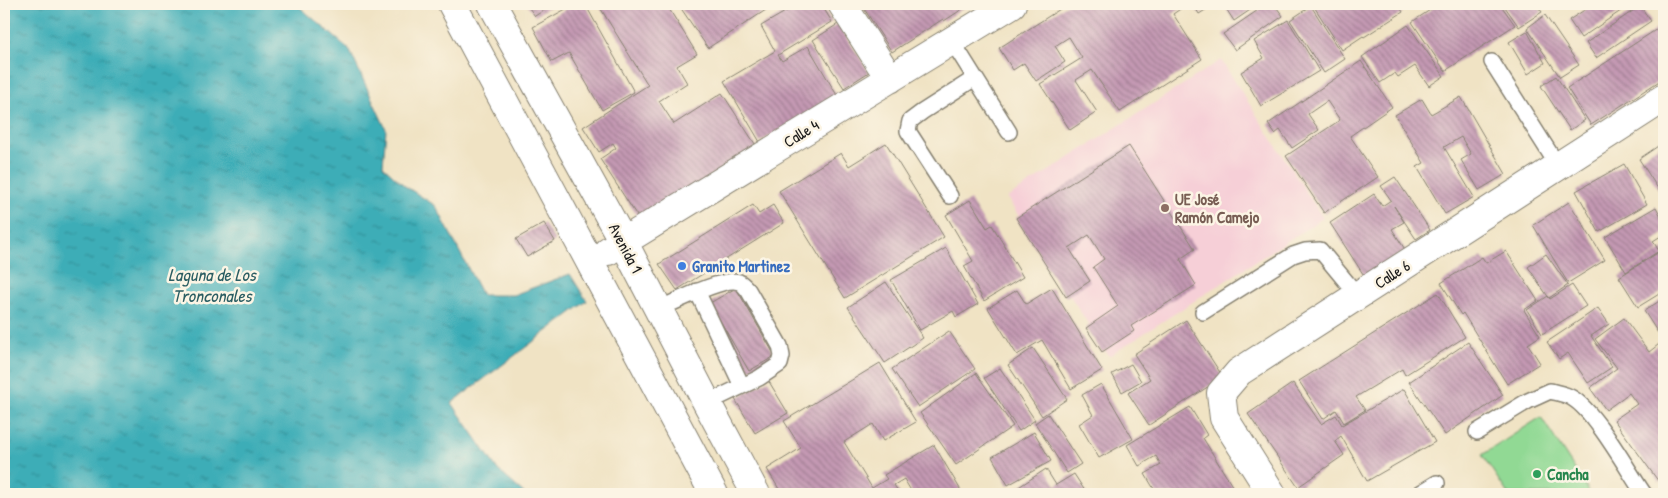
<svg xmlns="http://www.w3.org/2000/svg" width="1668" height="498" viewBox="0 0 1668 498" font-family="'Patrick Hand',sans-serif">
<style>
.built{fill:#f6cfd7}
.garden{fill:#91d994;stroke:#567a58}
.water{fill:url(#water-ripples);stroke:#2c646a}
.building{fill:url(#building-back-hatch)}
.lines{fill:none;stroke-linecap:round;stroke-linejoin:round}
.service-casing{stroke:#868070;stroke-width:18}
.minor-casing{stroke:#868070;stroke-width:30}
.service{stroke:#fff;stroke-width:15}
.minor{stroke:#fff;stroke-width:28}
.education-dot{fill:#8d6e63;stroke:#fcf5e5;stroke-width:2}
.shop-dot{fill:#3f7fe0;stroke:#fcf5e5;stroke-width:2}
.leisure-dot{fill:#2e9e5b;stroke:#fcf5e5;stroke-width:2}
.labels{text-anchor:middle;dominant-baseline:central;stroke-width:5;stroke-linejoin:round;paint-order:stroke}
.street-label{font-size:16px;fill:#1c1c1c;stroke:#fcf5e5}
.education-label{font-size:16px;font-weight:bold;fill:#785e54;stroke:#fcf5e5;text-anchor:start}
.shop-label{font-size:16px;font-weight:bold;fill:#366cbe;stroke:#fcf5e5;text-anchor:start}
.leisure-label{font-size:16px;font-weight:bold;fill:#27864d;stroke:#fcf5e5;text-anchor:start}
.water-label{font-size:18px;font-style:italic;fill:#2a5d62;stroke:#fcf5e5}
</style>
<defs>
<pattern id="water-ripples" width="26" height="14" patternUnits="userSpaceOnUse" patternTransform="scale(1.25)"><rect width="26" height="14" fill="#3cadb7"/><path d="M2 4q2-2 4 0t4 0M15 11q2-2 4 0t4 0" fill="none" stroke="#328c94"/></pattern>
<pattern id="building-back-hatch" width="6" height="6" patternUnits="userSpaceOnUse" patternTransform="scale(1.25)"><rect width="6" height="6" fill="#c499b3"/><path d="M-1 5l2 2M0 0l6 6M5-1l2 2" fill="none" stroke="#9e7c91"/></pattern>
</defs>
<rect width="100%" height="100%" fill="#fcf5e5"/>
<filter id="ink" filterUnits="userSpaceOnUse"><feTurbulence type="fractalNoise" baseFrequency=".02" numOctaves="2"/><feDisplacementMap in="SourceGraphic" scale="10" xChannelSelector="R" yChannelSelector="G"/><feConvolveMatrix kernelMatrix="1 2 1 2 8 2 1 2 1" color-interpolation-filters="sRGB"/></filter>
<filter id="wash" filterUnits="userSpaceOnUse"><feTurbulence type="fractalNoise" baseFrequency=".0096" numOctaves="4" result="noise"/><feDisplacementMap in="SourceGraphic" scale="20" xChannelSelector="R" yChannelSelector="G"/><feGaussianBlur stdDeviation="1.12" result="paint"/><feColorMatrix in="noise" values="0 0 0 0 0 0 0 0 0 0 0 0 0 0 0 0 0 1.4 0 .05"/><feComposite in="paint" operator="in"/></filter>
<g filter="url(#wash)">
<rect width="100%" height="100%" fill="#f0e3c4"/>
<path class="built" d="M1221,60L1323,218L1109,356L1007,198Z"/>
<path class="garden" d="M1541,417L1591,494H1508L1482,455Z"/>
<path class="water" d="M4,4H296L349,49L386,129L383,166L405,186L436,206L482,295H513L570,274L587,301L452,403L498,470L525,494H4Z"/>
<g id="blocks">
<path class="building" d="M526,4H553L535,16Z
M575,4H585L634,92L602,110L569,53L552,62L533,27Z
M602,4H666L697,54L677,66L687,83L659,101L674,124L722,93L757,147L641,222L600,159L616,148L613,143L599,152L583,127L648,85L599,6Z
M678,4H775L708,48Z
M799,4H821L832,22L778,55L782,61L808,46L838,97L760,142L724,81L775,51L761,26Z
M861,4H970L944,21L943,19L892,52Z
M1068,4H1185L1186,5L1173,14L1202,59L1120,112L1092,70L1076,80L1097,112L1070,130L1040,84L1082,58L1069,37L1055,46L1065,62L1036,81L1024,63L1013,70L999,48Z
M1193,4H1215L1199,14Z
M1223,4H1259L1234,21Z
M1267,4H1274L1283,16L1235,50L1223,34Z
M1316,4H1398L1403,12L1364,37L1363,36L1342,50L1313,5Z
M1439,4H1450L1453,8L1460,4H1500L1515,25L1445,71L1412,22Z
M1503,4H1536L1542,12L1519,27Z
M1582,4H1631L1581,38L1569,20L1586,9Z
M1311,6L1345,59L1324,73L1290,20Z
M1640,6L1651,21L1596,58L1586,43Z
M1545,15L1579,65L1560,77L1527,28Z
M1288,20L1319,71L1261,106L1241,72L1264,58L1254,41Z
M838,24L869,72L844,88L813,40Z
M1408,25L1444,76L1429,86L1415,66L1398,77L1395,73L1380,83L1362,57Z
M1657,29L1664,40V78L1591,125L1567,88Z
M1527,31L1545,63L1528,74L1509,42Z
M1361,61L1392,107L1350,136L1378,177L1324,213L1286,156L1340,120L1327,101L1308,114L1319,130L1292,148L1280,130L1275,134L1268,124Z
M1556,76L1585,120L1570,130L1541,86Z
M1461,97L1506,174L1479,190L1461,160L1471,154L1461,137L1444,147L1474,197L1445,214L1417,167L1424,163L1395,115L1422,99L1431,114Z
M1664,142V193L1662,195L1639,159Z
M886,143L944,237L845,298L779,191L841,153L849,166Z
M1129,146L1195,249L1180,259L1196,285L1131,326L1134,331L1102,352L1086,328L1118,306L1093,267L1104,259L1089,235L1069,248L1090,281L1066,297L1016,218Z
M1624,164L1647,204L1599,232L1576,191Z
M1395,177L1430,230L1416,239L1394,206L1404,222L1392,229L1406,251L1365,277L1330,223L1374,194L1382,206L1391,200L1381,186Z
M970,200L987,228L992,225L1023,277L984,301L964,266L973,261L946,215Z
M1569,202L1605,260L1568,283L1533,225Z
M753,205L759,214L773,205L784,223L677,290L659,264Z
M1656,207L1664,222V234L1653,241L1659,251L1626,272L1605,237Z
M544,223L555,241L527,257L516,239Z
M946,248L978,304L956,317L953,311L920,330L891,280Z
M1664,249V291L1638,307L1619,277Z
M1506,251L1538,301L1524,310L1540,336L1528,344L1540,363L1507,384L1463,313L1461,315L1441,283L1482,257L1486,263Z
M1546,254L1568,285L1549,298L1528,267Z
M886,282L923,338L885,363L848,307Z
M1572,285L1586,306L1542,334L1527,310L1548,296L1550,299Z
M736,288L775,356L749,371L710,303Z
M1052,288L1102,370L1071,389L1042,340L1017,355L988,308L1017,290L1026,304Z
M1438,293L1465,337L1405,375L1402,369L1356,397L1365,410L1344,423L1336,410L1323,419L1299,381Z
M1664,298V330L1658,333L1644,311Z
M1598,308L1609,324L1591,336L1612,367L1588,383L1568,353L1559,359L1547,342Z
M1624,318L1649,352L1663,341L1664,343V383L1661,385L1664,389V478L1659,482L1614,420L1637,404L1629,393L1606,410L1590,388L1617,368L1595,339Z
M1186,320L1223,377L1149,425L1128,393L1150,379L1134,354Z
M949,331L975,369L918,407L892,369Z
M1468,342L1503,395L1445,435L1409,382Z
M1033,348L1067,399L1042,416L1008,365Z
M880,363L916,422L883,441L873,424L844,442L872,488L887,479L884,475L934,445L963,494H913L904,479L894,485L900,494H782L767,469L801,448L784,421Z
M1131,364L1141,381L1122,392L1112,374Z
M1000,368L1035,420L1019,431L984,378Z
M976,373L1013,426L956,465L920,413Z
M768,380L788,413L755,433L735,399Z
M1293,383L1321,424L1336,415L1342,425L1404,389L1435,442L1367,481L1341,436L1335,441L1344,455L1298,487L1248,414Z
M1101,384L1133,439L1099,458L1079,424L1093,415L1082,395Z
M1190,407L1207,435L1203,438L1237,494H1157L1145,474L1161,465L1156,456L1139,466L1127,445Z
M1048,414L1081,464L1067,473L1035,423Z
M1034,432L1051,461L1008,485L992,457Z
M1046,469L1056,485L1074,474L1087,494H1012L1011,492Z"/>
</g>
</g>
<g filter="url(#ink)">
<use href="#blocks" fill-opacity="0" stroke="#868070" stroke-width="1"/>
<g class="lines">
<defs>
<path id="service" d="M952,41L1009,132
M1492,62L1558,166
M950,196L908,131L910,121L922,112L975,78
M697,291L742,386
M659,309C673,303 725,276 739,282C742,283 745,287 748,290L780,346L782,356L780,364L759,378L707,403
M1203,312L1293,255L1305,251L1320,250L1358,296
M1477,432L1528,401L1550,391C1557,393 1566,394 1572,398C1595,411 1628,471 1644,494
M1419,494L1437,483"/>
<path id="minor" d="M452,4L714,494
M492,4L624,243L707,403L756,494
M842,4L890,79
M608,251L1012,4
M1272,494L1224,418L1221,393L1239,372L1664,98"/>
</defs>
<use href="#service" class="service-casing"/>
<use href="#minor" class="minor-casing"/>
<use href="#service" class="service"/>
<use href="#minor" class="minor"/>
</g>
</g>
<circle class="education-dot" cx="1165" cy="208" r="5"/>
<circle class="shop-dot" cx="682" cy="266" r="5"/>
<circle class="leisure-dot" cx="1537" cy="474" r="5"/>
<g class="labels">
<g class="street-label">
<text transform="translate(801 133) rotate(-32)">Calle 4</text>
<text transform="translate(626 248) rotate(62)">Avenida 1</text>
<text transform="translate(1392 274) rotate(-33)">Calle 6</text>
</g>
<g class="education-label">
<text x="1175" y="199">UE José<tspan x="1175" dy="18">Ramón Camejo</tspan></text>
</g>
<g class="shop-label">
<text x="692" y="266">Granito Martinez</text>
</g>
<g class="leisure-label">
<text x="1547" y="474">Cancha</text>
</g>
<g class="water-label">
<text x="212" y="274">Laguna de Los<tspan x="212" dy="21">Tronconales</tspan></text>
</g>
</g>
<rect width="1668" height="498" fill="none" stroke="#fcf5e5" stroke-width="20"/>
</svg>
